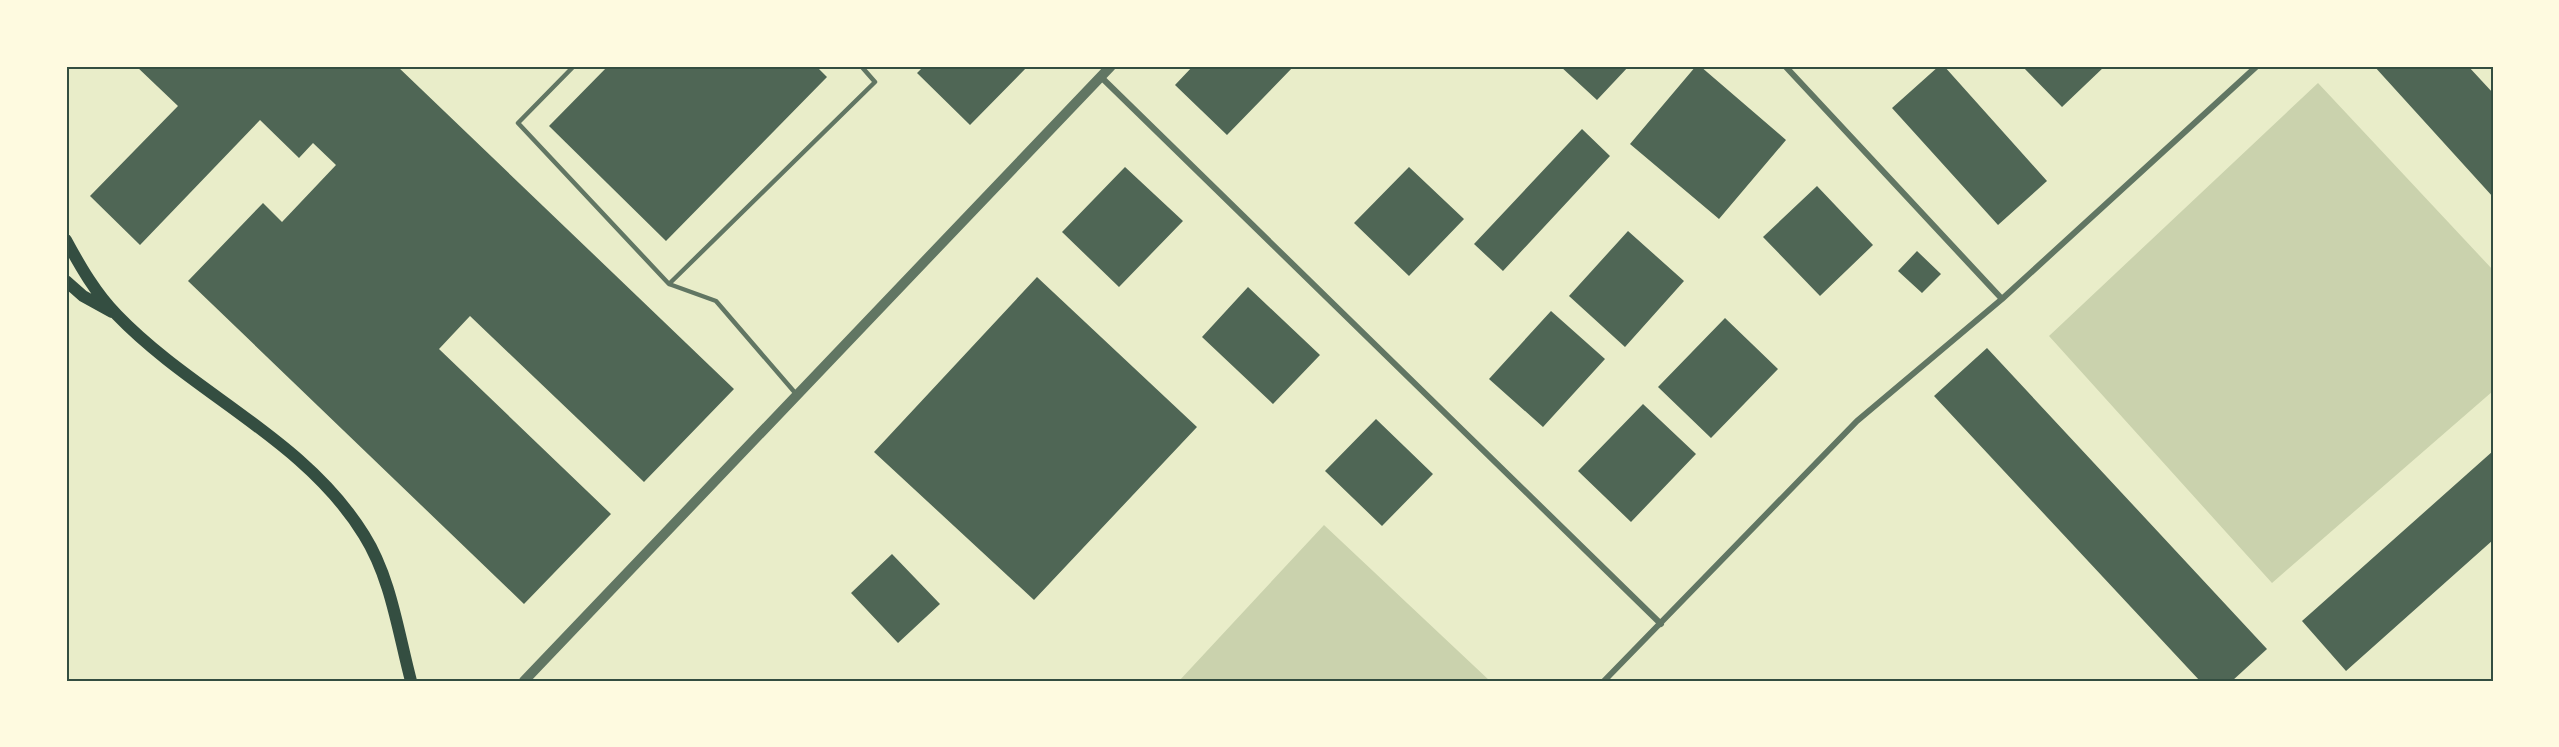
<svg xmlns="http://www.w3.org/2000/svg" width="2559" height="747" viewBox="0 0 2559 747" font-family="Figtree,sans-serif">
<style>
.green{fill:#cad2ad}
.building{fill:#4f6655}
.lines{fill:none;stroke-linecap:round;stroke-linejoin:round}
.service{stroke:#617663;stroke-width:4.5}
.minor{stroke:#617663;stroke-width:6}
.tertiary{stroke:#617663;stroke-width:10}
.secondary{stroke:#344e41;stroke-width:12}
.neatline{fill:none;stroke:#344e41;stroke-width:2}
</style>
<rect width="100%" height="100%" fill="#e9edc9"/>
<path class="green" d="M2318,83L2493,270V391L2272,583L2049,336Z
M1324,525L1490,681H1179Z"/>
<path class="building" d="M136,66H397L734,389L644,482L470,316L439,349L611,514L524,604L188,281L263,203L282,222L336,165L313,143L299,158L260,120L140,245L90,196L178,106Z
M608,66H816L827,77L666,241L549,126Z
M924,66H1028L970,125L917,73Z
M1193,66H1294L1227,135L1175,85Z
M1560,66H1629L1597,100Z
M1696,66H1700L1786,140L1719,219L1630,144Z
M1939,66H1944L2047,181L1998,225L1892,108Z
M2022,66H2105L2062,107Z
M2374,66H2468L2493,93V197Z
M1582,129L1610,156L1503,271L1474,244Z
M1125,167L1183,221L1119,287L1062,232Z
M1409,167L1464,219L1409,276L1354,223Z
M1817,186L1873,245L1820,296L1763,237Z
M1628,231L1684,281L1625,347L1569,296Z
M1917,251L1941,274L1922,293L1898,271Z
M1037,277L1197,427L1034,600L874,452Z
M1248,287L1320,355L1273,404L1202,337Z
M1551,311L1605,359L1543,427L1489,379Z
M1725,318L1778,369L1711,438L1658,387Z
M1987,348L2267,649L2232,681H2200L1934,396Z
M1643,404L1696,454L1631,522L1578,471Z
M1376,419L1433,474L1382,526L1325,471Z
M2493,451V540L2346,671L2302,621Z
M892,554L940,604L898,643L851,593Z"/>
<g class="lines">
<path class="service" d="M574,66L518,123L669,284L716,301L797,395
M669,284L875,82L861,66"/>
<path class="minor" d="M1785,66L2002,299
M1101,77L1661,624
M1604,681L1857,421L2002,299L2257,66"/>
<path class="tertiary" d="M524,681L1111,66"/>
<path class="secondary" d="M66,240C80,266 96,294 117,315C193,394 305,439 364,535C391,578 398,632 411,681
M66,281L83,296L112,312"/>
</g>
<rect width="2559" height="747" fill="none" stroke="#fefae0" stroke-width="135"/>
<rect x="68" y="68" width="2424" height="612" class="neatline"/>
</svg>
